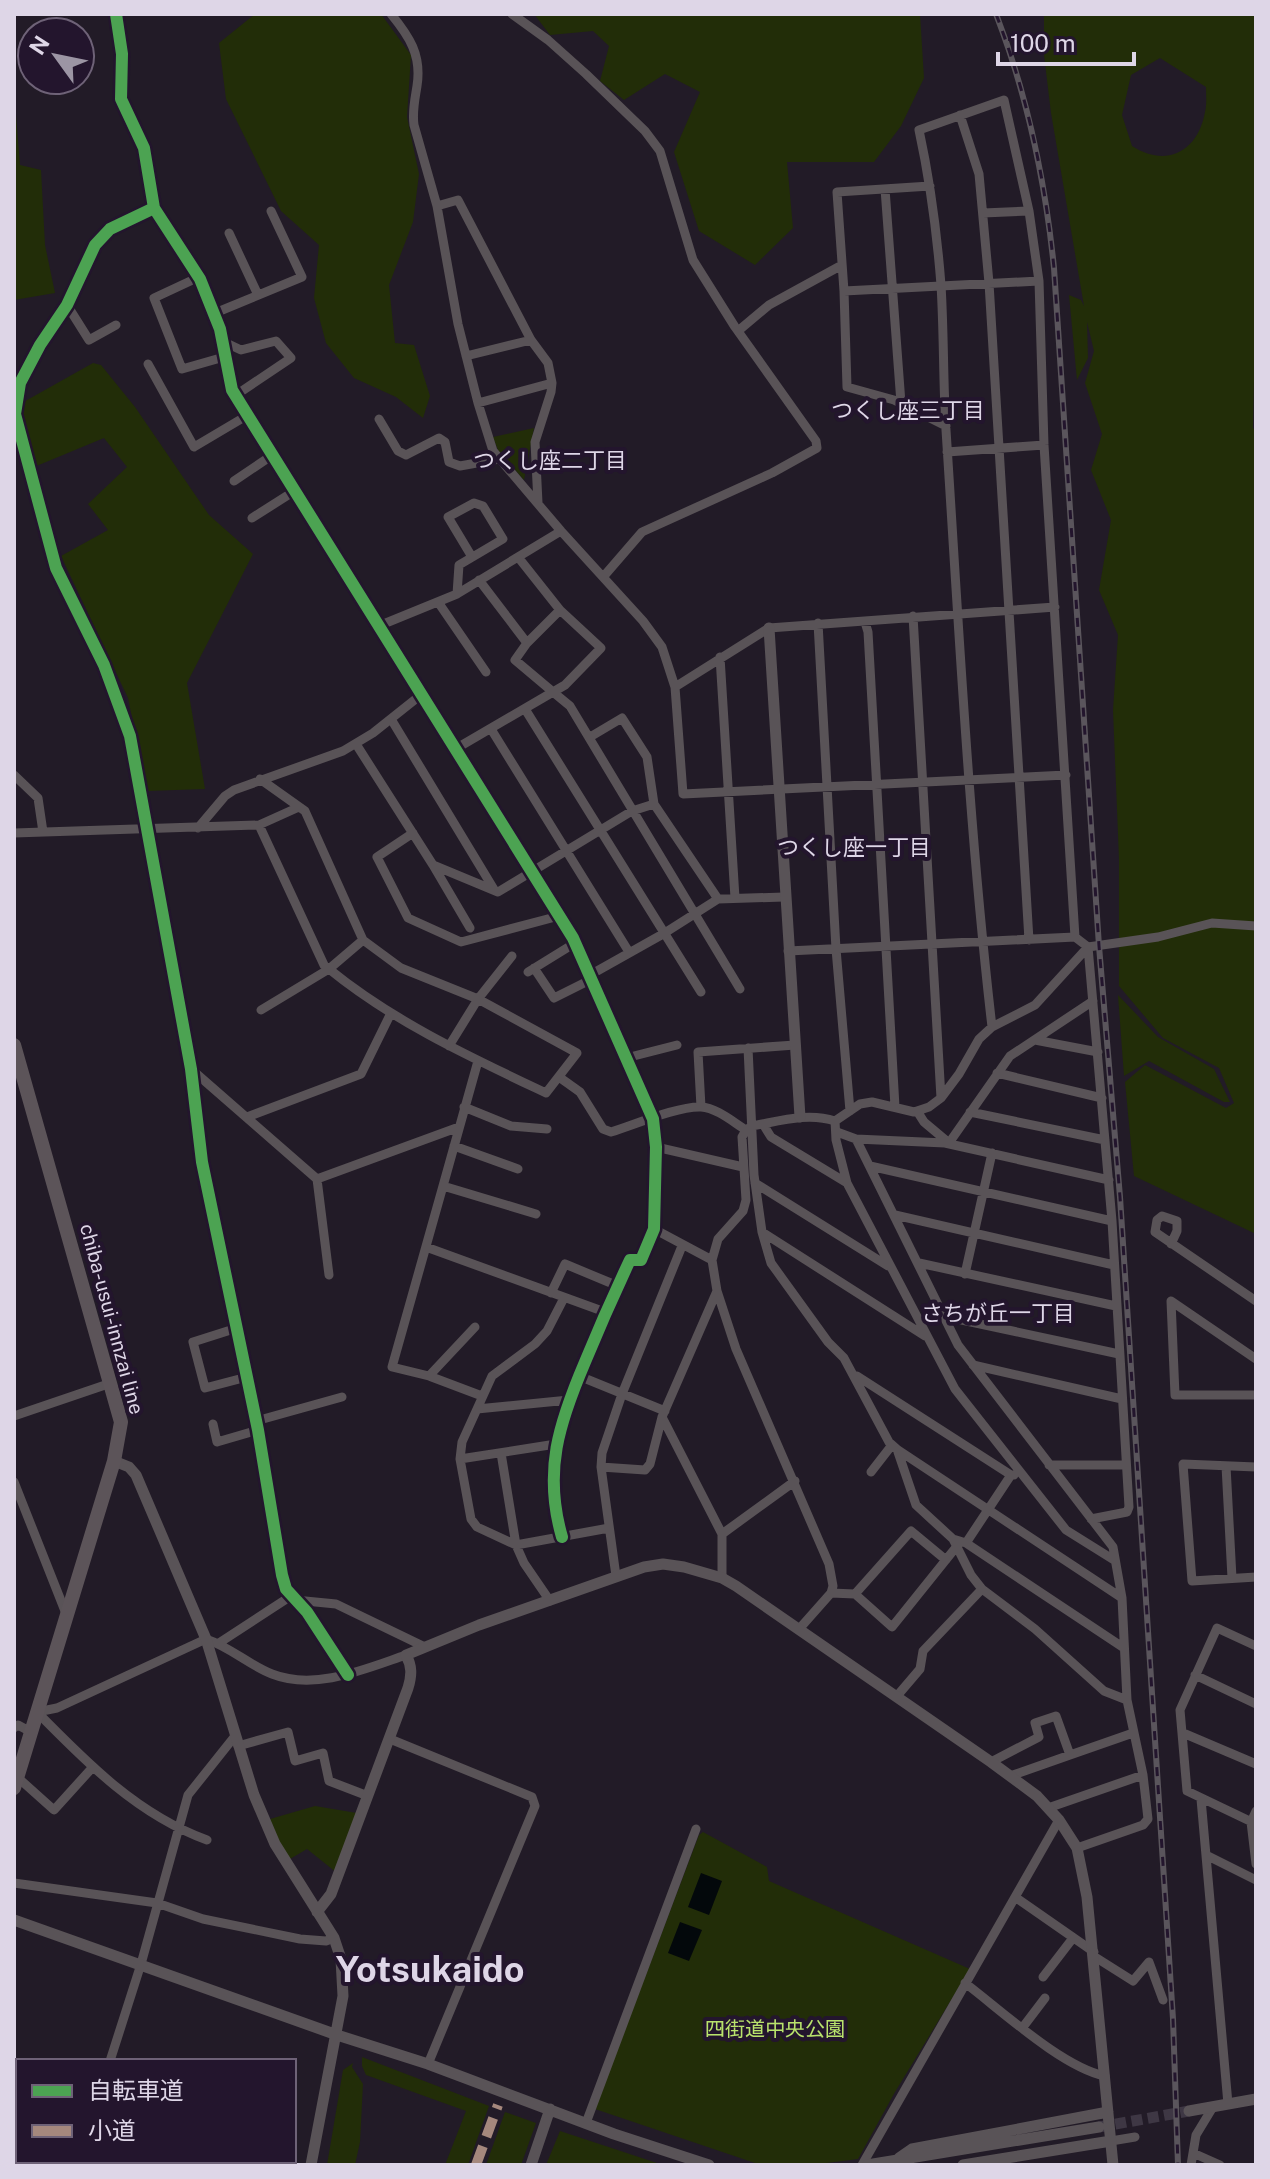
<svg xmlns="http://www.w3.org/2000/svg" width="1270" height="2179" viewBox="0 0 1270 2179" font-family="'Public Sans','Noto Sans JP',sans-serif">
<style>
.green{fill:#222d08;fill-rule:evenodd}
.water{fill:#03080b}
.lines{fill:none;stroke-linecap:round;stroke-linejoin:round}
.tertiary-tunnel{stroke:#3e3744;stroke-width:11;stroke-dasharray:11 5.5;stroke-linecap:butt}
.minor{stroke:#595357;stroke-width:9}
.tertiary{stroke:#595357;stroke-width:11}
.primary{stroke:#5c5459;stroke-width:14}
.rail-casing{stroke:#5a555c;stroke-width:6}
.rail{stroke:#23152d;stroke-width:3;stroke-dasharray:9;stroke-linecap:butt}
.quiet{stroke:#a5887d;stroke-width:10;stroke-dasharray:20 10;stroke-linecap:butt}
.cycleway-casing{stroke:#23152d;stroke-width:17}
.cycleway{stroke:#4ca352;stroke-width:12}
.labels{text-anchor:middle;dominant-baseline:central;stroke-width:8;stroke-linejoin:round;paint-order:stroke}
.street-label{font-size:20px;fill:#ded6e7;stroke:#23152d}
.park-label{font-size:20px;fill:#b9e36c;stroke:#23152d}
.neighbourhood-label{font-size:22px;fill:#ded6e7;stroke:#23152d}
.town-label{font-size:36px;font-weight:bold;fill:#ded6e7;stroke:#23152d}
</style>
<rect width="100%" height="100%" fill="#221b27"/>
<path class="green" d="M255,14H381L411,55L407,117L419,174L413,222L389,285L395,343L414,345L430,396L423,418L396,397L354,378L326,343L314,298L319,245L281,211L226,99L219,43Z
M534,14H920L924,78L901,126L874,162H787L793,228L755,265L699,231L674,152L700,92L665,74L624,100L600,81L609,46L593,31L550,35Z
M1044,14H1256V380L1254,382L1253,428L1256,431V1234L1134,1176L1125,1082L1145,1065L1226,1108L1234,1103L1219,1068L1163,1038L1119,986V859L1113,710L1118,635L1099,590L1111,520L1091,470L1102,434L1085,383L1094,351L1087,322L1088,358L1077,380L1069,295L1081,300L1084,306L1051,113L1044,55ZM1160,58L1206,87C1206,95 1207,104 1205,112C1198,152 1166,168 1132,146L1122,115L1131,75Z
M14,89L20,165L41,170L45,245L55,293L14,300Z
M93,363L101,365L135,407L209,515L253,554L187,683L205,789L147,791L128,698L61,556L108,530L88,504L127,467L104,438L34,467L20,404Z
M534,428L524,480L498,450L493,437Z
M1118,995L1158,1037L1214,1069L1230,1102H1224L1149,1061L1124,1076Z
M315,1806L357,1813L337,1873L307,1849L290,1859L283,1851L270,1819Z
M703,1832L767,1867L769,1881L970,1969L895,2092L858,2159L811,2165L755,2163L595,2109L699,1835Z
M362,2057L489,2106L468,2165H445L466,2111L366,2075L362,2066Z
M353,2063L352,2067L363,2084L360,2142L355,2165H327L343,2070Z
M505,2112L536,2123L521,2165H486Z
M560,2131L663,2165H546Z"/>
<path class="water" d="M701,1873L722,1881L709,1915L688,1907Z
M680,1922L702,1930L689,1961L668,1953Z"/>
<g class="lines">
<path class="tertiary-tunnel" d="M1099,2127L1189,2111"/>
<path class="minor" d="M116,14L122,54L121,99L144,148L154,208L200,279L220,329L232,390L422,694L373,733L343,751L234,790L225,796L198,828
M391,14C409,36 422,55 417,86C415,99 412,111 414,125L437,206L458,324L478,403L493,451L561,531L643,621L662,647L675,687L683,794L1066,775
M512,14L548,40L586,74L645,131L660,151L693,260L735,327L816,441L817,448L772,473L642,532L604,576
M960,115L979,174L989,283L1029,940
M930,186L837,192L844,291L847,387L894,400L946,426
M885,189L901,403
M437,206L458,200L531,340L548,363L552,383L551,392L535,442L538,503
M154,208L110,229L95,245L67,305L40,345L20,383L15,414L56,568L104,665L130,736L191,1069L202,1162L258,1430L282,1575L286,1589L307,1612L348,1675
M983,213L1029,211
M229,233L258,295
M199,277L154,298L182,369L224,357
M844,291L1039,281L1044,445L1075,937L1088,947
M67,305L89,340L116,325
M215,313L302,277L271,211
M738,331L769,305L842,265
M222,341L241,350L276,341L291,358L236,395
M466,356L531,340
M148,364L194,447L248,415
M478,403L552,383
M379,419L398,451L406,455L439,438L445,442L449,462L460,466L499,459
M947,452L1044,445
M234,481L274,454
M252,518L296,490
M518,557L560,610L601,648L565,685L553,692L515,660L527,643L560,610
M479,580L527,643
M457,594L459,565L503,539L483,506L474,503L448,517L472,557
M438,602L486,672
M913,616L941,1098
M865,622L868,632L895,1107
M818,623L836,949L850,1111
M381,625L457,594L561,531
M720,657L735,898
M675,687L769,628L1055,607
M525,709L701,992
M391,719L495,891
M491,729L629,952
M590,737L622,718L647,757L654,804L718,899
M356,744L433,865L498,892L632,811L654,804
M457,748L553,692L570,706L740,989
M14,775L38,798L43,832
M259,825L324,965L329,969C394,1022 470,1057 546,1093L577,1053L478,999L401,968L363,940L305,811L260,779
M14,833L259,825L299,807
M413,833L377,857L408,918L461,942L559,916
M433,865L470,928
M1088,947L1112,1221L1129,1507L1127,1512L1091,1519
M788,951L1075,937
M534,968L554,998L592,979
M528,972L575,943
M590,975L663,934L718,899L784,897
M261,1010L329,969L363,940
M992,1027C969,829 959,629 946,430C943,382 944,334 941,285C937,233 930,181 919,130L1004,100L1029,211L1039,281
M1035,1040L1098,1052
M449,1046L478,999L512,956
M748,1048L754,1175L762,1232L771,1263L828,1342L844,1358L889,1442L898,1450L1122,1598
M626,1058L677,1045
M478,1061L443,1186L536,1214
M191,1069L317,1179L459,1127
M997,1073L1102,1098
M559,1077L580,1092L603,1129L611,1132C634,1125 678,1106 701,1107C717,1108 733,1122 746,1130
M464,1107L511,1126L547,1129
M701,1107L698,1052L795,1045
M917,1111L924,1122L949,1143L1010,1056L1093,1001
M970,1112L1105,1140
M247,1117L361,1074L390,1015
M835,1121L836,1140L847,1183L955,1389L1066,1530L1114,1560
M835,1121L860,1104L872,1102L914,1112L929,1107L941,1098L959,1074L979,1039L992,1027L1035,1005L1088,947L1158,937L1212,923L1256,926
M763,1124L771,1137L847,1183
M837,1132L856,1139L945,1143L1109,1180
M856,1139L958,1345L1113,1547L1122,1598L1127,1700L1143,1775L1148,1819L1143,1825L1077,1848
M454,1146L518,1169
M656,1147L743,1167
M870,1166L1112,1221
M317,1179L329,1275
M755,1183L888,1266
M443,1186L392,1367L429,1376L482,1396
M895,1215L1114,1265
M654,1229L712,1260
M762,1232L925,1336
M1171,1244L1177,1231V1221L1162,1216L1157,1220L1155,1232L1256,1301
M426,1247L605,1312
M919,1263L1116,1306
M965,1274L992,1153
M551,1293L565,1264L618,1286
M564,1298L547,1331L535,1344L492,1376L462,1442L460,1459L471,1519L477,1527L516,1545L609,1528
M1171,1301L1175,1395H1256
M1171,1301L1256,1359
M943,1316L1119,1354
M237,1328L193,1342L205,1388L247,1377
M973,1365L1122,1399
M429,1376L475,1327
M579,1376L665,1411
M857,1376L1011,1475
M477,1409L569,1400
M14,1416L111,1383
M662,1417L722,1534V1578
M256,1421L342,1397
M213,1424L217,1442L258,1430
M898,1452L916,1505L953,1539L971,1575L982,1589L1035,1629L1104,1691L1127,1700
M501,1453L516,1545L524,1563L550,1601
M460,1459L556,1444
M1049,1465H1125
M1226,1466L1232,1578
M601,1467L645,1470L650,1464L662,1417L717,1291
M1256,1467L1183,1464L1192,1581L1256,1577
M871,1472L892,1445
M14,1482L67,1616
M722,1534L795,1481
M562,1537C543,1471 559,1423 585,1362C599,1328 614,1294 630,1260H641L654,1229L656,1147L653,1119
M953,1539L966,1543L1124,1648
M966,1543L1011,1475H1014
M616,1576L601,1467L602,1453L622,1394L682,1246
M831,1593L855,1594L892,1627L957,1546
M855,1594L911,1531L946,1560
M295,1600L336,1604L425,1647
M800,1628L831,1593L833,1586L829,1564L736,1349L717,1291L712,1260L718,1239L743,1211L746,1200L742,1137L746,1130L752,1126C780,1121 808,1112 835,1121
M219,1643L291,1596
M1256,1646L1217,1628L1180,1710L1187,1791L1256,1824
M1195,1675L1256,1704
M897,1696L920,1669L923,1651L982,1589
M37,1712L57,1708L206,1639C230,1647 249,1665 272,1674C315,1691 365,1669 406,1655
M37,1712C87,1763 138,1815 207,1840
M14,1728L18,1725L31,1732
M1183,1733L1256,1764
M390,1739L532,1797L535,1806L428,2064
M238,1746L288,1732L295,1761L323,1753L329,1781L368,1796
M1070,1755L1133,1733
M991,1762L1039,1737L1035,1723L1056,1716L1070,1755L1010,1776
M16,1776L54,1810L92,1768
M1201,1799L1228,2104
M1048,1808L1143,1775
M1256,1811L1251,1822L1256,1864
M1206,1855L1256,1880
M14,1883L157,1903L203,1919L300,1939L326,1941L334,1938
M1015,1897L1094,1952
M1095,1957L1133,1981L1149,1962L1163,2000
M1043,1977L1073,1938
M965,1983C1002,2011 1062,2067 1105,2076
M1023,2027L1045,1998
M110,2061L141,1964L188,1795L235,1736
M14,2084L18,2086
M586,2123L696,1829
M1111,2141L1135,2137
M1193,2153L1220,2165
M103,2161L107,2165
M862,2165L1059,1820
M1191,2165L1196,2135L1213,2107"/>
<path class="tertiary" d="M769,628L800,1117
M422,694L573,938L653,1119
M114,1461L129,1467L136,1475L206,1639L254,1795L275,1844L334,1938L341,1959L343,1996L311,2165
M317,1912L331,1894L408,1688C412,1675 412,1666 406,1655L479,1625L644,1567L663,1564L684,1567L722,1578L736,1586L991,1762L1037,1796L1059,1820L1077,1848L1087,1897L1113,2165
M14,1920L337,2035L428,2064L614,2134L709,2165
M1189,2111L1256,2099
M899,2158L912,2149L1108,2112
M531,2165L550,2109
M867,2165L1099,2127
M963,2165L1111,2141"/>
<path class="primary" d="M14,1045L121,1422L114,1461L14,1788"/>
<defs>
<path id="rail" d="M996,14C1028,97 1045,179 1054,268L1099,946L1120,1197L1173,2019L1178,2165"/>
</defs>
<use href="#rail" class="rail-casing"/>
<use href="#rail" class="rail"/>
<path class="quiet" d="M476,2165L498,2105"/>
<defs>
<path id="cycleway" d="M116,14L122,54L121,99L144,148L154,208L200,279L220,329L232,390L573,938L653,1119L656,1147L654,1229L641,1260H630C614,1294 599,1328 585,1362C559,1423 543,1471 562,1537
M154,208L110,229L95,245L67,305L40,345L20,383L15,414L56,568L104,665L130,736L191,1069L202,1162L258,1430L282,1575L286,1589L307,1612L348,1675"/>
</defs>
<use href="#cycleway" class="cycleway-casing"/>
<use href="#cycleway" class="cycleway"/>
</g>
<g class="labels">
<g class="street-label">
<text transform="translate(112 1319) rotate(75)">chiba-usui-innzai line</text>
</g>
<g class="park-label">
<text x="775" y="2029">四街道中央公園</text>
</g>
<g class="neighbourhood-label">
<text x="908" y="410">つくし座三丁目</text>
<text x="550" y="460">つくし座二丁目</text>
<text x="854" y="847">つくし座一丁目</text>
<text x="998" y="1313">さちが丘一丁目</text>
</g>
<g class="town-label">
<text x="430" y="1969">Yotsukaido</text>
</g>
</g>
<rect width="1270" height="2179" fill="none" stroke="#ded6e7" stroke-width="32"/>
<rect x="16" y="2059" width="280" height="104" fill="#23152d" stroke="#6e6277" stroke-width="2"/>
<rect x="32" y="2085" width="40" height="12" fill="#4ca352" stroke="#6e6277" stroke-width="2"/>
<text x="88" y="2099" font-size="24" fill="#ded6e7">自転車道</text>
<rect x="32" y="2125" width="40" height="12" fill="#a5887d" stroke="#6e6277" stroke-width="2"/>
<text x="88" y="2139" font-size="24" fill="#ded6e7">小道</text>
<g transform="translate(56 56) rotate(303)"><circle r="38" fill="#23152d" stroke="#6e6277" stroke-width="2"/>
<path d="M0-6L14 30L0 20L-14 30Z" fill="#9c95a4"/>
<text y="-12" font-size="22" font-weight="bold" text-anchor="middle" fill="#ded6e7">N</text>
</g>
<path d="M998 52v12h136v-12" fill="none" stroke="#ded6e7" stroke-width="4"/>
<text x="1010" y="52" font-size="24" fill="#ded6e7" stroke="#23152d" stroke-width="6" paint-order="stroke">100 m</text>
</svg>
